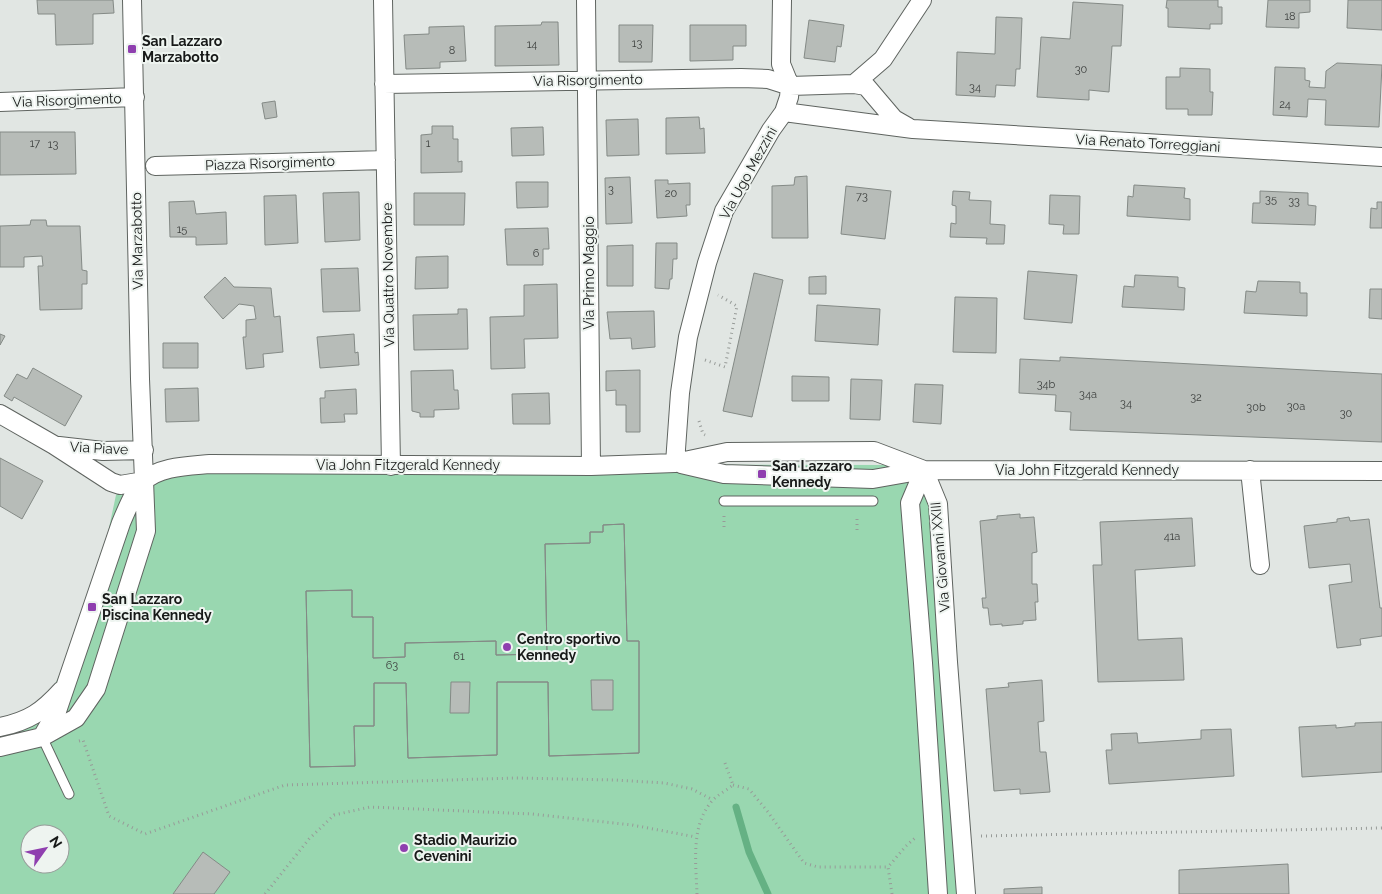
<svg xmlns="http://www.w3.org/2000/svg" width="1382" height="894" viewBox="0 0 1382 894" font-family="Raleway,sans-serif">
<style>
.green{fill:#99d7b0;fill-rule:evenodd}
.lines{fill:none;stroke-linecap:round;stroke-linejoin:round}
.stream{stroke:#65b184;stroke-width:7}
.building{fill:#b7bcb8;stroke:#848a86;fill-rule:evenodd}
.lane-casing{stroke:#5f6460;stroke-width:11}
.street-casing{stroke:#5f6460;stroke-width:20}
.path{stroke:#979b98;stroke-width:3;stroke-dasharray:1 4;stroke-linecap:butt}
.lane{stroke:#fff;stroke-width:9}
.street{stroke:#fff;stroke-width:18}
.poi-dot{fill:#8f3faf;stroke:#eef4f0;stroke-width:2}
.labels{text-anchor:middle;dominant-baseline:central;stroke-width:4;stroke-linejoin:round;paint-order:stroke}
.number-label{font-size:11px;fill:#3f4240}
.poi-label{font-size:14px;font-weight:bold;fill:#171918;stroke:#eef4f0;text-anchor:start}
.street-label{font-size:14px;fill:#171918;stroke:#eef4f0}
</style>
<rect width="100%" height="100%" fill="#e1e6e3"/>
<path class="green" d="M161,464L897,465L930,486L957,894H0V735L40,720L56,682L91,612L116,495L137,473ZM30,834H60V864H30Z"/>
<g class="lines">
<path class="stream" d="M736,807L749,852L768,894"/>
</g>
<path class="building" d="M37,0H113L114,13L93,14V44L56,45L55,14H38Z
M1167,0H1218V7H1222V24H1210V29L1168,27V8H1166Z
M1268,0H1310V12L1299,13V28L1266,27Z
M1348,0H1382V30L1347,28Z
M1073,2L1123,5L1121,46H1112L1109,92L1089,90V100L1037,97L1041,37L1070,39Z
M996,17L1022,18L1020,69H1016L1015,86L996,85L995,97L956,95L957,52L995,54Z
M809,20L844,25L841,47L837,46L835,62L804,58Z
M542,22H558L559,65L495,66V26L541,25Z
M619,25H653L652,62H619Z
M690,25H746V46H733V60L690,61Z
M464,26L466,61L440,62V68L406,69L404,35L429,34V27Z
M1337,63L1382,65L1379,127L1325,125L1326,100L1308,99L1307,117L1273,115L1275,67L1305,68V80L1310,81L1309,87L1325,88L1326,71Z
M1180,68L1210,69V92H1213L1212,115H1188V109H1166V77H1180Z
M275,101L277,117L265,119L262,103Z
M699,117L700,129L704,128L705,153L666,154V118Z
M638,119L639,155L607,156L606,120Z
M432,126H453V139H458V162L462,161V172L421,173V135L432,134Z
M543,127L544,155L512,156L511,128Z
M0,132H75L76,174L0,175Z
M807,176L808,238H772V186L794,185L795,177Z
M630,177L632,223L606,224L605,178Z
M655,180H668V184L690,183V205H686L687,216L657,218Z
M516,182H548V207L517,208Z
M1134,185L1185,188L1184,198L1190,199V220L1127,216L1128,196L1133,197Z
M846,186L891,191L885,239L841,234Z
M953,191L970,192L969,200L991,201L990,224L1005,225L1004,244H986L987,238L950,237L951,223L956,224V206L952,205Z
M1260,191L1308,193V205L1316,206L1315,225L1252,223L1253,203H1260Z
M359,192L360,240L325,242L323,193Z
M414,193H465L464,225H414Z
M296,195L298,243L265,245L264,196Z
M1050,195L1080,196L1079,234H1063L1064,225L1049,224Z
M194,201L196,214L226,212L227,244L196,245V237H170L169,202Z
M1377,202H1382V228H1370L1371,208L1377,209Z
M31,220H46L47,226H80L82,270L87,271V284H82V309L40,310L38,266H43L42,256L24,257V267H0V226L30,225Z
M548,228L549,249H543V265H507L505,229Z
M656,243H677V259H673L672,279H670L669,289L655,288Z
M633,245V286H607V246Z
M448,256V288L415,289L416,257Z
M358,268L360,311L323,312L321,269Z
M1028,271L1077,275L1072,323L1024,319Z
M754,273L783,280L752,417L723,411Z
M1135,275L1178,277V287L1185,288L1184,310L1122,307L1124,286L1134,287Z
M826,276V294H809V277Z
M225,277L234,287L271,288L274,317L280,316L283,352L263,354L264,367L246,369L243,337H246V320L256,319L254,306L239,304L223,319L204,297Z
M1258,281L1300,282V293H1307V316L1244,313L1246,291L1256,292Z
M557,284L558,338L524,339L525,368L491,369L490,317L524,316V285Z
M1370,289H1382V319L1369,318Z
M955,297L997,298L996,353L953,352Z
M817,305L880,309L878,345L815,341Z
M458,309H467L468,349L414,350L413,315L458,314Z
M654,311L655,347L632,349L631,338L610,339L607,312Z
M0,334L5,336L0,345Z
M354,334L355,353L358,352L359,365L320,368L317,337Z
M163,343H198V368H163Z
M1060,357L1382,374V442L1070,430L1071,412L1055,411L1056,395L1019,393L1020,359L1060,361Z
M33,368L82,396L65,426L14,397L12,401L4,396L17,374L27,379Z
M453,370L454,390H458L459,409L434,410V417H420V413L412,411L411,371Z
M640,370V432H626V405H616V390L606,391V371Z
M792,376L829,377V401H792Z
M851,379L882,380L880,420L850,419Z
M915,384L943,385L941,424L913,422Z
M198,388L199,421L166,422L165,389Z
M356,389L357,414H344L345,422L321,423L320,398H325V391Z
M549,393L550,424H513L512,394Z
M0,458L43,481L22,519L0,506Z
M1020,514V518L1034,517L1037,552L1032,553V584H1037L1038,602H1035L1036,620L1023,621V624L1002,626V624L990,625L988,608H983L982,598H986L980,521L997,519V516Z
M1349,517L1350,521L1369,519L1380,608H1382V636L1360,639L1361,645L1337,648L1329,585L1352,582L1350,564L1309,568L1304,526L1337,522V519Z
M1192,518L1195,566L1135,570L1138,640L1182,638L1184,680L1098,682L1093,565H1102L1100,522Z
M624,524L627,641H639V753L549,756L548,682H497V755L408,758L406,683H374V726H354L355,766L310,767L306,591L352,590V617H373V658L405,657V643L496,641V655L547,654L545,544L590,543V532H603V525ZM591,680H613V710H592ZM451,682H470L469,713H450Z
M624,524L627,641H639V753L549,756L548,682H497V755L408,758L406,683H374V726H354L355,766L310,767L306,591L352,590V617H373V658L405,657V643L496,641V655L547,654L545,544L590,543V532H603V525Z
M1042,680L1044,721L1038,722L1040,752H1046L1050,792L1020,794V789L994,791L986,689L1009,687L1008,683Z
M1382,722V772L1302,777L1299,727L1336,725V728L1355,726V723Z
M1231,729L1234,776L1109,784L1106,750H1112L1111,734L1137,733L1138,743L1201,739V730Z
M203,852L230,872L214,894H173Z
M1288,864L1289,894H1179V870Z
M1042,887V894H1004V889Z"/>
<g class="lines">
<defs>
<path id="lane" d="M724,501H873
M42,737L69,794"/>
<path id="street" d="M383,0L391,466
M586,0L591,466
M782,0L781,64L790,86
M384,84L741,78L768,79L790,86
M854,84L866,86L894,119L908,127
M0,102L135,97
M784,112L913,129L1382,157
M155,166L386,160
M0,414L54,445L111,482L120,485L144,481
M59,446L103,451L144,450
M675,463L680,393L688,337L707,263L724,211L771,130L784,112L789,97L790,86L854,84L883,59L922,0
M681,464L724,474L873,479L924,470L1382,471
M924,470L910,503L923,663L938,894
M924,470L938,504L948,662L966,894
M1250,470L1260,565
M0,727C29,721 42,712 62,690
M42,737L57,711L121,523C127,509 133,493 143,482C159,466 189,466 210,464L591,466L675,463L727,452L874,451L924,470
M0,747L42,737L76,718L96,689L146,531L140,379L132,0"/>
</defs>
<use href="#lane" class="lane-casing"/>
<use href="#street" class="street-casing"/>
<path class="path" d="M705,360L725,367L737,306L718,295
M699,421L703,434L705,435
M724,516V528
M857,530V515
M79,741L83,740L109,816L145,834L285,785L516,778L615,780L664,783L692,789L713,800
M725,763L733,785
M733,785L749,789L768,812L804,863L818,867H888
M981,836L1382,828
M265,894L309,839L334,815L370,807L532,814L632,825L696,837
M697,894C696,863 690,823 714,799C719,794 727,790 733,785
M892,894L888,867L906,846L915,838"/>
<use href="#lane" class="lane"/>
<use href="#street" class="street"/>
</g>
<g class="poi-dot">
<rect x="127" y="44" width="10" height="10" rx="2.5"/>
<rect x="757" y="469" width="10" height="10" rx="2.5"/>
<rect x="87" y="602" width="10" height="10" rx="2.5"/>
<circle cx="507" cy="647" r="5"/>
<circle cx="404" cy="848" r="5"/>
</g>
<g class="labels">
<g class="number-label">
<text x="1290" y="16">18</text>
<text x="637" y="43">13</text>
<text x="532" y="44">14</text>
<text x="452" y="50">8</text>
<text x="1081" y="69">30</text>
<text x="975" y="87">34</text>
<text x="1285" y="104">24</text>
<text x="35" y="143">17</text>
<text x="428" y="143">1</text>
<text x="53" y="144">13</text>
<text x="611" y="189">3</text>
<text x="671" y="193">20</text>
<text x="862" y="196">73</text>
<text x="1271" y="199">35</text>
<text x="1294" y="201">33</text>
<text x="182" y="229">15</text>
<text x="536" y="253">6</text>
<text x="1046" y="384">34b</text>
<text x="1088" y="394">34a</text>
<text x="1196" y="397">32</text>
<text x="1126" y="403">34</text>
<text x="1296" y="406">30a</text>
<text x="1256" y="407">30b</text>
<text x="1346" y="413">30</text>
<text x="1172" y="536">41a</text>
<text x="459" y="656">61</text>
<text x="392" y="665">63</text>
</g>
<g class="poi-label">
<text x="142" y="41">San Lazzaro<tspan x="142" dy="16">Marzabotto</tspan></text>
<text x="772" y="466">San Lazzaro<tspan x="772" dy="16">Kennedy</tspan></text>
<text x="102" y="599">San Lazzaro<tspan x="102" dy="16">Piscina Kennedy</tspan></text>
<text x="517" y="639">Centro sportivo<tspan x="517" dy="16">Kennedy</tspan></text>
<text x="414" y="840">Stadio Maurizio<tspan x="414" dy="16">Cevenini</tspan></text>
</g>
<g class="street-label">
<text transform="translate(588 80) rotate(-1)">Via Risorgimento</text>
<text transform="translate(67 100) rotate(-2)">Via Risorgimento</text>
<text transform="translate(1148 143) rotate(3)">Via Renato Torreggiani</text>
<text transform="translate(270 163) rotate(-2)">Piazza Risorgimento</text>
<text transform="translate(748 173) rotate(-61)">Via Ugo Mezzini</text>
<text transform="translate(137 241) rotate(-91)">Via Marzabotto</text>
<text transform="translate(589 273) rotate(-90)">Via Primo Maggio</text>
<text transform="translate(388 275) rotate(-91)">Via Quattro Novembre</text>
<text transform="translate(99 448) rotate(3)">Via Piave</text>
<text x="408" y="465">Via John Fitzgerald Kennedy</text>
<text x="1087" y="470">Via John Fitzgerald Kennedy</text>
<text transform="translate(940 557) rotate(-95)">Via Giovanni XXIII</text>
</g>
</g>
<g transform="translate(45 849) rotate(57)"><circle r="24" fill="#eef4f0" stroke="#989c9a"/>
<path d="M0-4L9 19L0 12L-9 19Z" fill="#8f3faf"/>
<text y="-8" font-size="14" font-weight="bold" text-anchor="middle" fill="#171918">N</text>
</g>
</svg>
